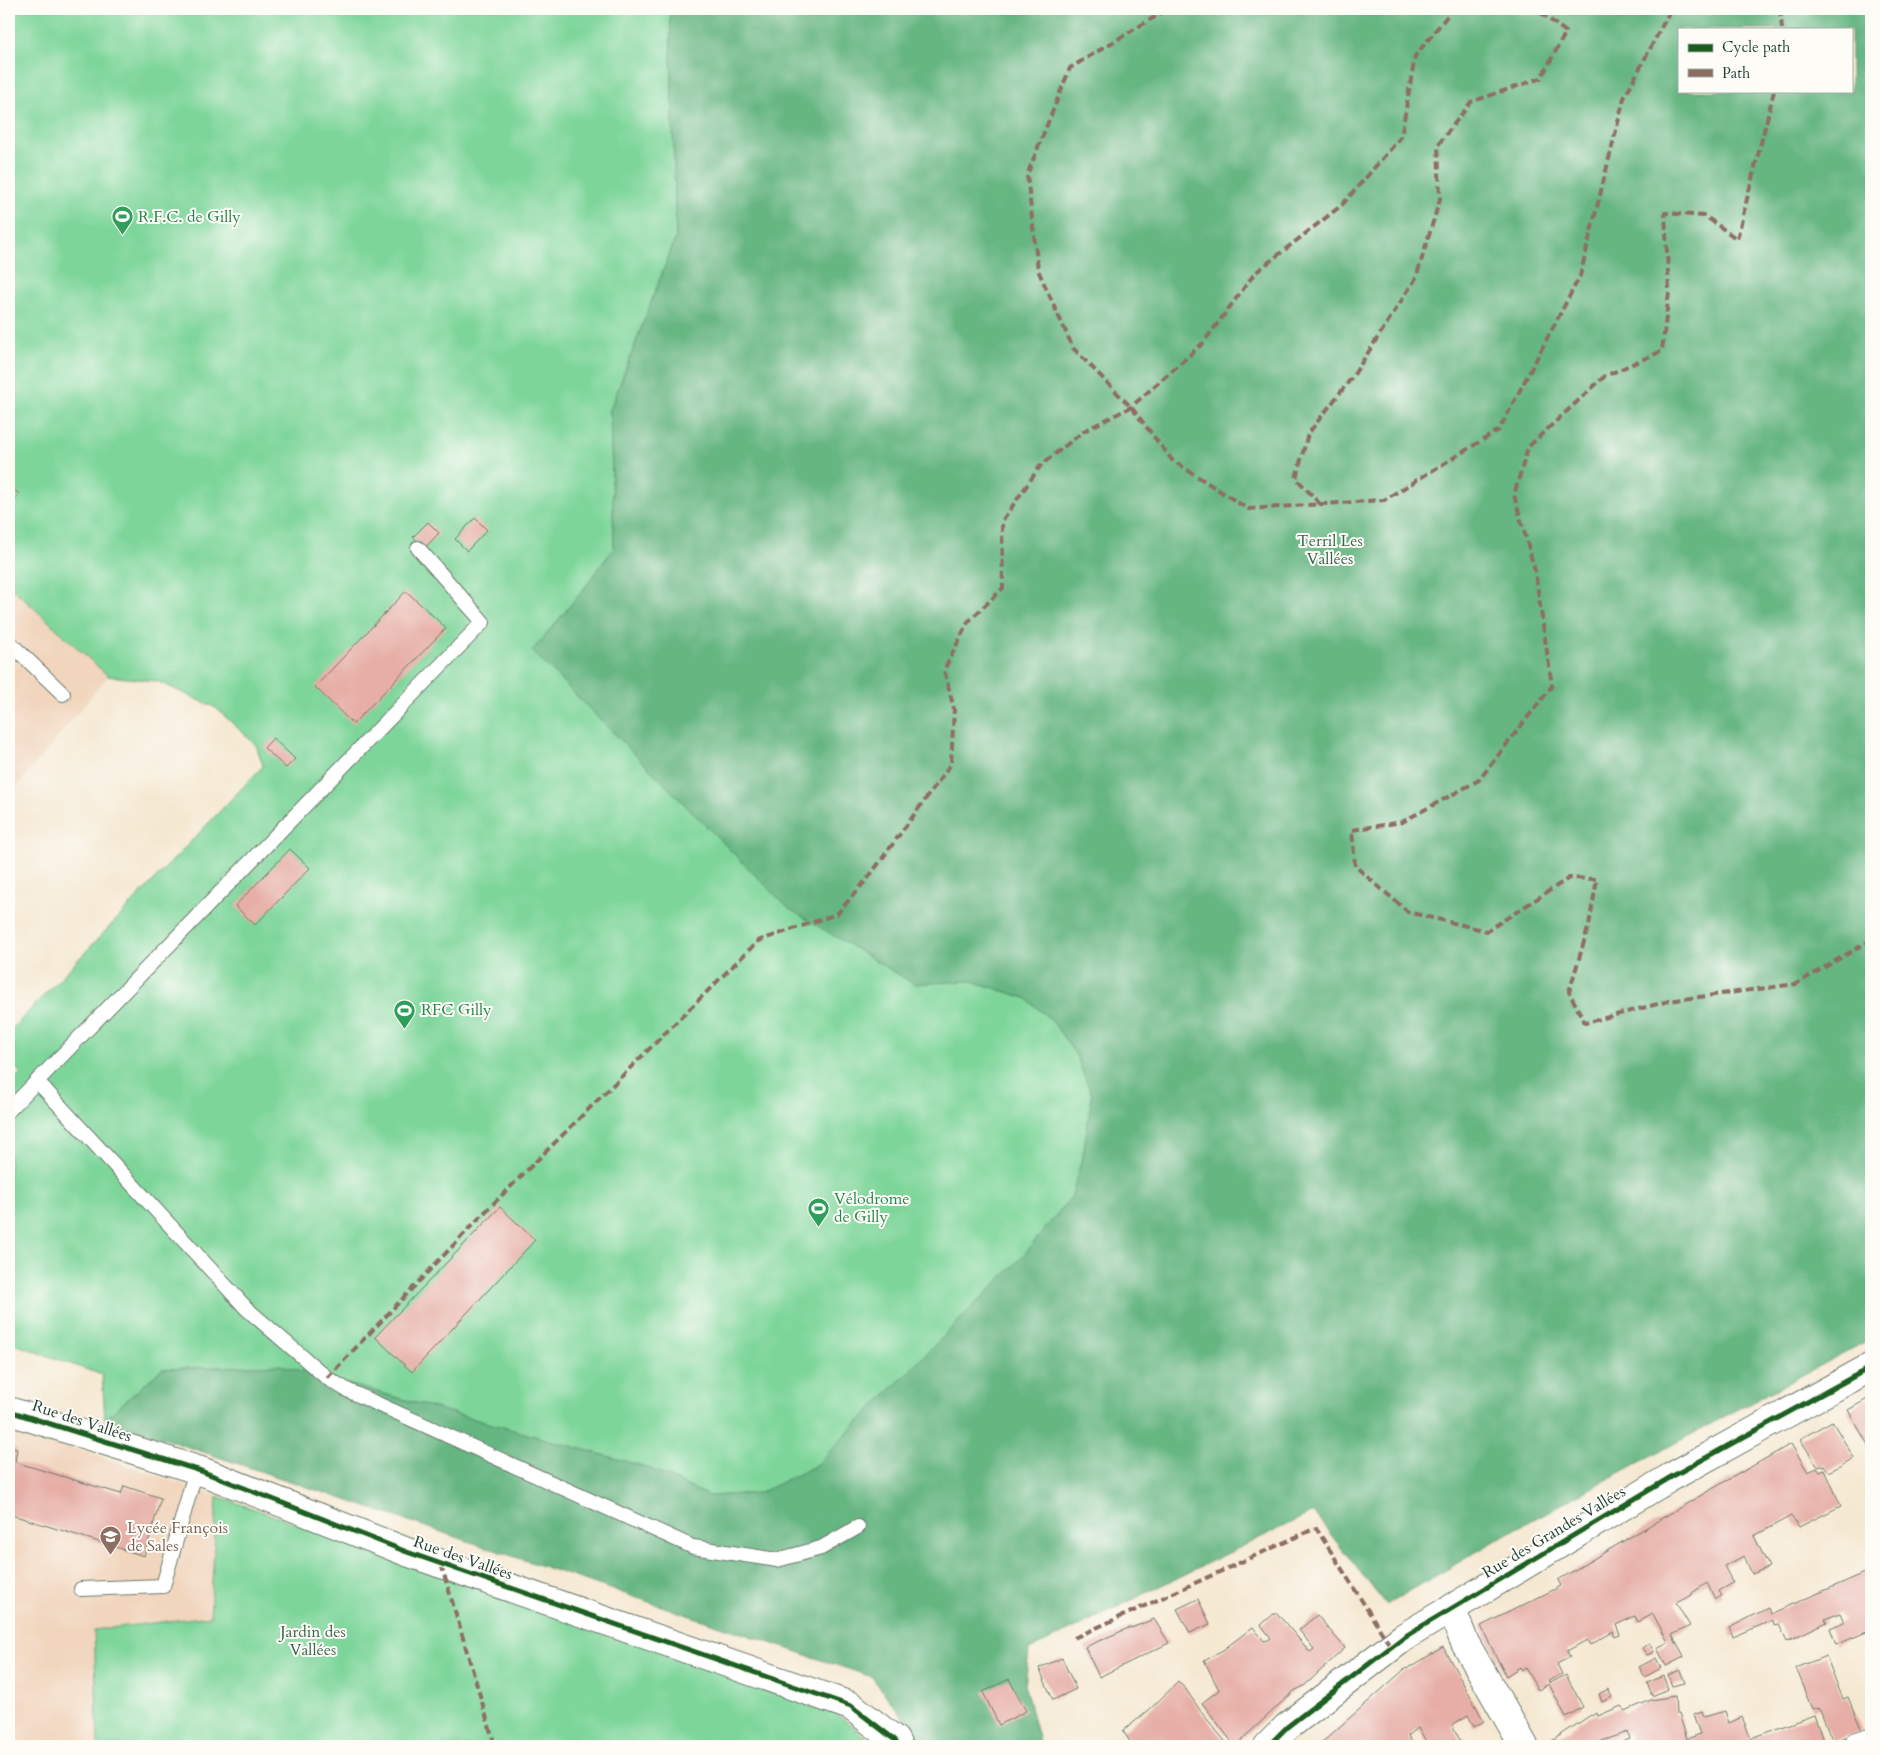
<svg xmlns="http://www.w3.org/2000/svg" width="1880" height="1755" viewBox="0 0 1880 1755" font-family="Cardo,serif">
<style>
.built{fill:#f1d5bd}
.green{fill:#7dd59a;stroke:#4e8967}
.forest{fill:#66b682;stroke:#427a5b;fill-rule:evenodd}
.building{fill:#e6aea6}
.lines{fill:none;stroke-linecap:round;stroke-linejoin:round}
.lane-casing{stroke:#6a796b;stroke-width:16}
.street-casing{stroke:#6a796b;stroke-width:30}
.lane{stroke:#fff;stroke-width:14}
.street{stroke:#fff;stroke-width:28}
.quiet{stroke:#8d6e63;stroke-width:4;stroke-dasharray:8 4;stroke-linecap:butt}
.cycleway-casing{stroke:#fdfcf7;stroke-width:8}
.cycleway{stroke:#1b5e20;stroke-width:5}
.labels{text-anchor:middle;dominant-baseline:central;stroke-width:4;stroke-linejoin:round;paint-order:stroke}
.leisure-label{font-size:16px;fill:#27864d;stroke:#fdfcf7;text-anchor:start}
.park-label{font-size:16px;fill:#36634e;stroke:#fdfcf7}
.street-label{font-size:16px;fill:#1f3d34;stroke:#fdfcf7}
.education-label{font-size:16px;fill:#785e54;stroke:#fdfcf7;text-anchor:start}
</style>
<rect width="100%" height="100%" fill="#fdfcf7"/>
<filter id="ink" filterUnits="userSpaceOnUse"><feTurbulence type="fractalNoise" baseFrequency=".02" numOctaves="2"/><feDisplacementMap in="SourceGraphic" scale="10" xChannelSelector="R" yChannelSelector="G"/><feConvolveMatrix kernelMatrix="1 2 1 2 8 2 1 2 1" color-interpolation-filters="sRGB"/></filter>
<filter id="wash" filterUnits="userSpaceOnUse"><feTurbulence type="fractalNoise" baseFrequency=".0096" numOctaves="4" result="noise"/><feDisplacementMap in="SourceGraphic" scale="20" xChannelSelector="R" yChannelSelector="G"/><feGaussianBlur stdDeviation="1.12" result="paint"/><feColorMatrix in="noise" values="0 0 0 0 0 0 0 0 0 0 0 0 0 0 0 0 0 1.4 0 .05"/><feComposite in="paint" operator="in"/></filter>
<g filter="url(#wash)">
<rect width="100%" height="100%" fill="#f5e8d1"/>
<path class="built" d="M9,585L108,676L9,796Z
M9,1426L217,1496L210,1616L94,1630L98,1746H9Z"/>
<path class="green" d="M9,9H670L676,237L610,410L614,548L580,594L532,651L962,981H972L1026,998L1053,1022L1076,1055L1092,1095L1084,1150L1072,1196L1022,1258L815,1466L760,1493L709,1496L646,1467L280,1365L162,1369L105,1419L102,1375L9,1342V1086L21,1072L9,1064V1032L263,766L256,745L216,708L157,681L108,676L9,585Z
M217,1496L830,1708L877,1746H98L94,1630L210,1616Z"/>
<path class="forest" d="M670,9H1871V1338L1519,1527L1386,1605L1313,1512L1029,1650L1025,1687L1040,1746H924L872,1677L105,1419L162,1369L280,1365L646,1467L709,1496L760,1493L815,1466L1021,1258L1072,1196L1084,1150L1092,1095L1076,1055L1053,1022L1026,998L972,981L914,984L788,908L532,651L580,594L614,548L610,410L676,237ZM1679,29H1851V91H1679Z"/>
<g id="blocks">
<path class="building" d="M9,485L19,494L9,506Z
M475,518L487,530L467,551L455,539Z
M428,522L439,533L425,548L413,537Z
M406,591L446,628L353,724L315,687Z
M273,738L295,759L286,768L264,748Z
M290,849L310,868L255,925L235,906Z
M500,1207L535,1240L412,1372L375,1337Z
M1871,1397V1450L1848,1410Z
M1832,1421L1854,1458L1829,1472L1824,1465L1818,1467L1800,1439Z
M1791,1444L1808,1472L1817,1468L1820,1472L1825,1470L1841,1506L1799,1527L1791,1516L1754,1536L1769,1567L1752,1574L1744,1556L1724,1566L1733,1583L1719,1591L1722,1596L1715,1599L1707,1583L1692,1593V1595L1676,1603L1690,1626L1672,1635L1684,1657L1666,1666L1657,1648L1668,1642L1653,1614L1638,1622L1635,1616L1616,1625L1620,1635L1615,1637L1613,1632L1590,1645L1587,1640L1567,1651L1570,1657L1557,1664L1562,1674L1548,1681L1550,1683L1566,1675L1583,1707L1566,1717L1549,1684L1538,1690L1525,1668L1522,1670L1520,1667L1506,1676L1481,1626L1561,1586L1558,1580L1691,1501Z
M9,1448L17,1449L15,1462L121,1494L124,1486L161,1498L144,1556L9,1514Z
M1865,1573L1871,1586V1630L1836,1645L1830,1628L1844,1622L1840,1613L1825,1619L1827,1622L1787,1641L1779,1624L1774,1625L1773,1620L1733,1637L1729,1628L1768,1608L1770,1614Z
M1198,1599L1210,1624L1190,1633L1177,1609Z
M1276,1612L1310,1652L1314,1649L1299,1630L1317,1615L1345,1648L1304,1686L1294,1691L1235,1746L1202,1703L1219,1690L1204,1660L1223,1650L1253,1627L1264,1641L1268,1640L1271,1638L1261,1625Z
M1154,1619L1169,1643L1099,1677L1085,1647L1131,1627V1628Z
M1649,1643L1654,1652L1647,1655L1642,1648Z
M1443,1647L1484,1721L1474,1727L1468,1715L1452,1725L1461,1742L1458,1744L1459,1746H1429L1418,1728L1408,1736L1415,1746H1318L1406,1668L1407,1669Z
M1826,1656L1843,1699L1848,1697L1862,1731L1833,1742L1819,1707L1813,1709L1796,1668Z
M1062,1658L1076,1689L1053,1700L1039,1668Z
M1656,1658L1661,1668L1645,1677L1639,1667Z
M1680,1670L1685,1683L1672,1686L1668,1675Z
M1663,1676L1668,1689L1652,1696L1647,1683Z
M1009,1679L1026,1711L999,1725L983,1692Z
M1178,1682L1185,1688L1202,1713L1229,1746H1133L1123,1731L1148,1711Z
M1608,1689L1612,1697L1602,1702L1599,1694Z
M1675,1696L1676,1714H1679L1687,1739L1700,1734L1693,1714L1702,1711L1704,1717L1725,1711L1729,1723L1742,1717L1751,1738L1814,1715L1824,1743L1815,1746H1611L1630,1739L1628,1732L1588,1746H1544L1591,1715L1592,1716L1597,1713L1598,1716L1621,1706L1625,1711L1651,1700Z"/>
</g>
</g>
<g filter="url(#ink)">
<use href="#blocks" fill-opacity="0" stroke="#6a796b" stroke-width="1"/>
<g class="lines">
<defs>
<path id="lane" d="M9,642L63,694
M37,1081L247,1309L327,1378L347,1390L693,1547L777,1560L821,1548L858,1527
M9,1110L483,622L418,548
M81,1589L163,1586L196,1470"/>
<path id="street" d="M9,1411L201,1471L407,1552L851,1706L895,1740L898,1746
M1451,1609L1465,1643L1524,1746
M1268,1746L1287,1727L1404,1637L1671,1477L1871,1367
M1858,1746L1871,1742"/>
</defs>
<use href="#lane" class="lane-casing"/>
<use href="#street" class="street-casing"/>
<use href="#lane" class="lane"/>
<use href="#street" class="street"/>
<path class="quiet" d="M1178,9L1163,12L1070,68L1027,175L1038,270L1073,348L1131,407L1172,460L1248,509L1384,500L1499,430L1580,276L1624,98L1671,9
M1780,9L1782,29
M1774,91L1737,239L1705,216L1665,213L1669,292L1662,351L1605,376L1528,447L1514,495L1535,571L1552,686L1479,780L1402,822L1352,830L1355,866L1408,912L1487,931L1569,878L1597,879L1589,925L1569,992L1585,1023L1669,1001L1796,984L1871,940
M1320,504L1296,478L1308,434L1353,376L1416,278L1440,199L1438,145L1471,102L1541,78L1566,32L1536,9
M327,1378L484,1213L758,941L837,914L868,878L951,764L954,709L944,670L968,622L1003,588L1002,521L1041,465L1084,431L1131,407L1203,343L1255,273L1342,205L1401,137L1415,56L1452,10L1456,9
M441,1564L495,1746
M1074,1638L1316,1528L1391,1647"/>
<defs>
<path id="cycleway" d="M9,1411L201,1471L407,1552L851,1706L895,1740L898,1746
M1268,1746L1287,1727L1404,1637L1671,1477L1871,1367"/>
</defs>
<use href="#cycleway" class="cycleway-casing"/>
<use href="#cycleway" class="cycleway"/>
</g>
</g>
<defs>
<symbol id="stadium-pin" viewBox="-11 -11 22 30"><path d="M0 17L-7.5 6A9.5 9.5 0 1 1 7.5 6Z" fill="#2e9e5b" stroke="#fdfcf7"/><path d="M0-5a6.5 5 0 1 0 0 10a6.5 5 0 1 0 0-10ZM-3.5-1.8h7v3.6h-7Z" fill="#fff"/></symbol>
<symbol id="school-pin" viewBox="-11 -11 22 30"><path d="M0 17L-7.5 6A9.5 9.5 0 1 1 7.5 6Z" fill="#8d6e63" stroke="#fdfcf7"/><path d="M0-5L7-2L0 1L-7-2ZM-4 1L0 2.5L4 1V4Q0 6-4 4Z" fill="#fff"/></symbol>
</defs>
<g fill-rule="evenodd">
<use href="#stadium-pin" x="110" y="204" width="25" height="34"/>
<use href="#stadium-pin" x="392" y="998" width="25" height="34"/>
<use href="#stadium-pin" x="806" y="1196" width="25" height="34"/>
<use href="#school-pin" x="98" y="1524" width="25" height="34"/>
</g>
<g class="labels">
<g class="leisure-label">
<text x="138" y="217">R.F.C. de Gilly</text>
<text x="421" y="1010">RFC Gilly</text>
<text x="834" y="1199">Vélodrome<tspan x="834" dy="18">de Gilly</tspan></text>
</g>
<g class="park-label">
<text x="1330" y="541">Terril Les<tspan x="1330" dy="18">Vallées</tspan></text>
<text x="313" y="1632">Jardin des<tspan x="313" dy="18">Vallées</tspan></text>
</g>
<g class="street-label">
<text transform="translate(82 1421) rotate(18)">Rue des Vallées</text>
<text transform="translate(1554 1532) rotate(-31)">Rue des Grandes Vallées</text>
<text transform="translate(463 1558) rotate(19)">Rue des Vallées</text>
</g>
<g class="education-label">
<text x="127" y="1528">Lycée François<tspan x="127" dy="18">de Sales</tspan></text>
</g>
</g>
<rect width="1880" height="1755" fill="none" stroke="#fdfcf7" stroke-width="30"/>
<rect x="1678" y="28" width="175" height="65" fill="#fdfcf7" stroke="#a4b0a9"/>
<rect x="1688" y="44" width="25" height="8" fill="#1b5e20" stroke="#a4b0a9"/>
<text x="1722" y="52" font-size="15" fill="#1f3d34">Cycle path</text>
<rect x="1688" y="69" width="25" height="8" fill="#8d6e63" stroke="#a4b0a9"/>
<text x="1722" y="78" font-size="15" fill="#1f3d34">Path</text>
</svg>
